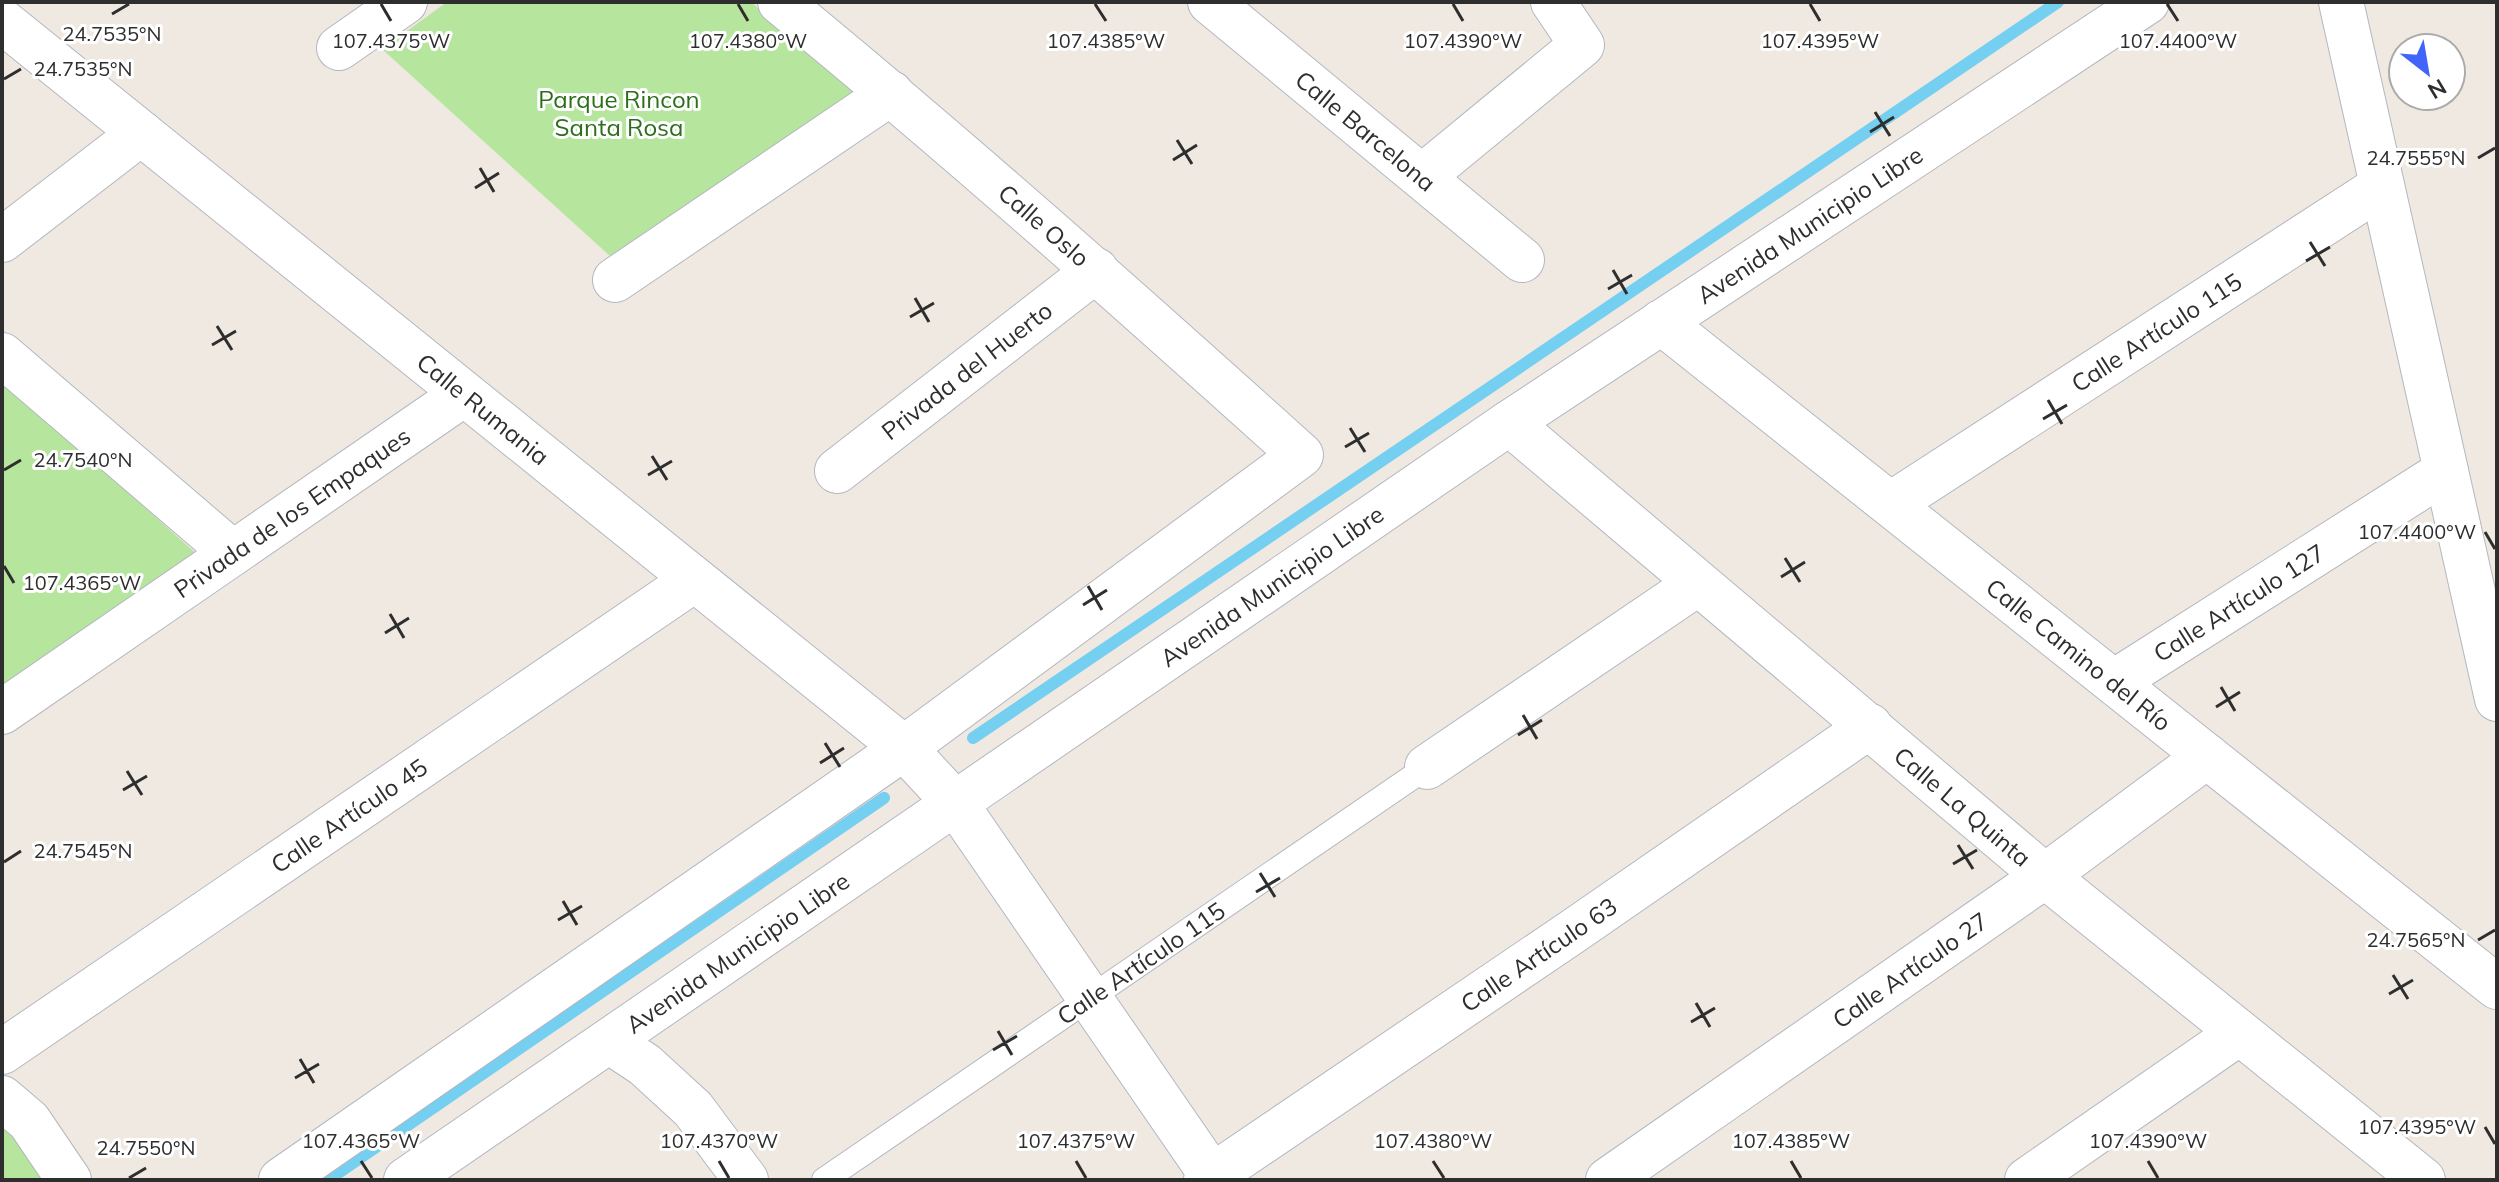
<svg xmlns="http://www.w3.org/2000/svg" width="2499" height="1182" viewBox="0 0 2499 1182" font-family="Mulish,sans-serif">
<style>
.green{fill:#b6e59e}
.lines{fill:none;stroke-linecap:round;stroke-linejoin:round}
.stream{stroke:#75cff0;stroke-width:12}
.service-casing{stroke:#b4b7c1;stroke-width:26}
.minor-casing{stroke:#b4b7c1;stroke-width:46}
.service{stroke:#fff;stroke-width:24}
.minor{stroke:#fff;stroke-width:44}
.ticks{fill:none;stroke:#2e2e2e;stroke-width:3}
.labels{text-anchor:middle;dominant-baseline:central;stroke-width:6;stroke-linejoin:round;paint-order:stroke}
.park-label{font-size:24px;fill:#2c6e1b;stroke:#fff}
.street-label{font-size:24px;fill:#2e2e2e;stroke:#fff}
.ticks-label{font-size:20px;text-anchor:middle;fill:#2e2e2e;stroke:#fff;stroke-width:6;stroke-linejoin:round;paint-order:stroke}
</style>
<rect width="100%" height="100%" fill="#efe9e1"/>
<path class="green" d="M447,2H751L857,90L610,256L382,49Z
M2,380L209,565L2,704Z
M2,1117L56,1180H2Z"/>
<g class="lines">
<path class="stream" d="M973,738L2058,2
M328,1180L884,798"/>
<defs>
<g id="service">
<path id="s1" d="M824,1180L1427,767"/>
</g>
<g id="minor">
<path id="s2" d="M1210,2L1522,260"/>
<path d="M2341,2L2497,699"/>
<path id="s3" d="M2,21L904,748L956,804L1215,1180"/>
<path d="M339,48L405,2"/>
<path d="M1423,176L1582,45L1553,2"/>
<path d="M2,240L141,133"/>
<path d="M615,280L891,93"/>
<path id="s4" d="M1661,322L2497,987"/>
<path d="M2,355L233,553"/>
<path id="s5" d="M1509,423L2045,876L2423,1180"/>
<path id="s6" d="M837,471L1096,270"/>
<path id="s7" d="M1891,504L2382,186"/>
<path id="s8" d="M2114,682L2446,471"/>
<path id="s9" d="M2,712L464,394"/>
<path d="M1427,767L1697,584"/>
<path d="M609,1041L645,1065L693,1109L746,1180"/>
<path id="s10" d="M2,1052L694,580"/>
<path d="M2,1098L29,1121L69,1180"/>
<path d="M281,1180L904,748L1301,455C1130,301 958,148 780,2"/>
<path id="s11" d="M406,1180L1509,423L2147,2"/>
<path id="s12" d="M1206,1180L1572,932L1870,726"/>
<path id="s13" d="M1608,1180L2045,876L2207,756"/>
<path d="M2027,1180L2239,1033"/>
</g>
</defs>
<use href="#service" class="service-casing"/>
<use href="#minor" class="minor-casing"/>
<use href="#service" class="service"/>
<use href="#minor" class="minor"/>
</g>
<path class="ticks" d="M381,4L391,21M738,4L748,21M1095,4L1106,21M1453,4L1463,21M1810,4L1820,21M2167,4L2178,21M112,14L129,4M4,79L21,69M1875,112L1890,136M1870,132L1894,117M1177,140L1192,164M2478,158L2495,148M1173,160L1197,145M480,168L494,192M475,188L499,173M2310,242L2325,266M2306,261L2330,247M1613,270L1627,294M1608,289L1632,275M915,298L929,322M910,317L934,303M217,326L232,350M212,345L236,331M2048,400L2062,424M2043,419L2067,405M1350,428L1365,452M1345,447L1369,433M652,456L667,480M4,470L21,460M648,475L672,461M2485,532L2495,549M1785,558L1800,582M4,566L14,583M1781,577L1805,562M1088,586L1102,610M1083,605L1107,590M390,614L404,638M385,633L409,618M2221,687L2235,711M2216,707L2240,692M1523,715L1537,739M1518,735L1542,720M825,743L840,767M820,763L844,748M127,771L142,795M123,790L147,776M1958,845L1973,869M4,862L21,851M1953,864L1977,850M1260,873L1275,897M1256,892L1280,878M563,901L577,925M558,920L582,906M2478,940L2495,930M2393,975L2408,999M2389,994L2413,980M1696,1003L1710,1027M1691,1022L1715,1008M998,1031L1012,1055M993,1050L1017,1036M300,1059L314,1083M295,1078L319,1064M2485,1127L2495,1144M361,1161L372,1178M719,1161L729,1178M1076,1161L1086,1178M1433,1161L1444,1178M1791,1161L1801,1178M2148,1161L2158,1178M129,1178L146,1168"/>
<g class="labels">
<g class="park-label">
<text x="619" y="99">Parque Rincon<tspan x="619" dy="28">Santa Rosa</tspan></text>
</g>
<g class="street-label">
<text stroke="none"><textPath href="#s2" startOffset="202">Calle Barcelona</textPath></text>
<text stroke="none"><textPath href="#s11" startOffset="1698">Avenida Municipio Libre</textPath></text>
<text transform="translate(1044 225) rotate(41)">Calle Oslo</text>
<text stroke="none"><textPath href="#s7" startOffset="316">Calle Artículo 115</textPath></text>
<text stroke="none"><textPath href="#s6" startOffset="164">Privada del Huerto</textPath></text>
<text stroke="none"><textPath href="#s3" startOffset="618">Calle Rumania</textPath></text>
<text stroke="none"><textPath href="#s9" startOffset="352">Privada de los Empaques</textPath></text>
<text stroke="none"><textPath href="#s11" startOffset="1050">Avenida Municipio Libre</textPath></text>
<text stroke="none"><textPath href="#s8" startOffset="148">Calle Artículo 127</textPath></text>
<text stroke="none"><textPath href="#s4" startOffset="534">Calle Camino del Río</textPath></text>
<text stroke="none"><textPath href="#s5" startOffset="594">Calle La Quinta</textPath></text>
<text stroke="none"><textPath href="#s10" startOffset="420">Calle Artículo 45</textPath></text>
<text stroke="none"><textPath href="#s11" startOffset="402">Avenida Municipio Libre</textPath></text>
<text stroke="none"><textPath href="#s12" startOffset="402">Calle Artículo 63</textPath></text>
<text stroke="none"><textPath href="#s1" startOffset="384">Calle Artículo 115</textPath></text>
<text stroke="none"><textPath href="#s13" startOffset="368">Calle Artículo 27</textPath></text>
</g>
</g>
<g class="ticks-label">
<text x="112" y="41">24.7535°N</text>
<text x="391" y="48">107.4375°W</text>
<text x="1463" y="48">107.4390°W</text>
<text x="1820" y="48">107.4395°W</text>
<text x="748" y="48">107.4380°W</text>
<text x="1106" y="48">107.4385°W</text>
<text x="2178" y="48">107.4400°W</text>
<text x="83" y="76">24.7535°N</text>
<text x="2416" y="165">24.7555°N</text>
<text x="83" y="467">24.7540°N</text>
<text x="2417" y="539">107.4400°W</text>
<text x="82" y="590">107.4365°W</text>
<text x="83" y="858">24.7545°N</text>
<text x="2416" y="947">24.7565°N</text>
<text x="2417" y="1134">107.4395°W</text>
<text x="361" y="1148">107.4365°W</text>
<text x="719" y="1148">107.4370°W</text>
<text x="1076" y="1148">107.4375°W</text>
<text x="1433" y="1148">107.4380°W</text>
<text x="1791" y="1148">107.4385°W</text>
<text x="2148" y="1148">107.4390°W</text>
<text x="146" y="1155">24.7550°N</text>
</g>
<rect width="2499" height="1182" fill="none" stroke="#2e2e2e" stroke-width="8"/>
<g transform="translate(2427 72) rotate(149)"><circle r="38" fill="#ffffff" stroke="#ababab" stroke-width="2"/>
<path d="M0-6L14 30L0 20L-14 30Z" fill="#4264fb"/>
<text y="-12" font-size="22" font-weight="bold" text-anchor="middle" fill="#2e2e2e">N</text>
</g>
</svg>
